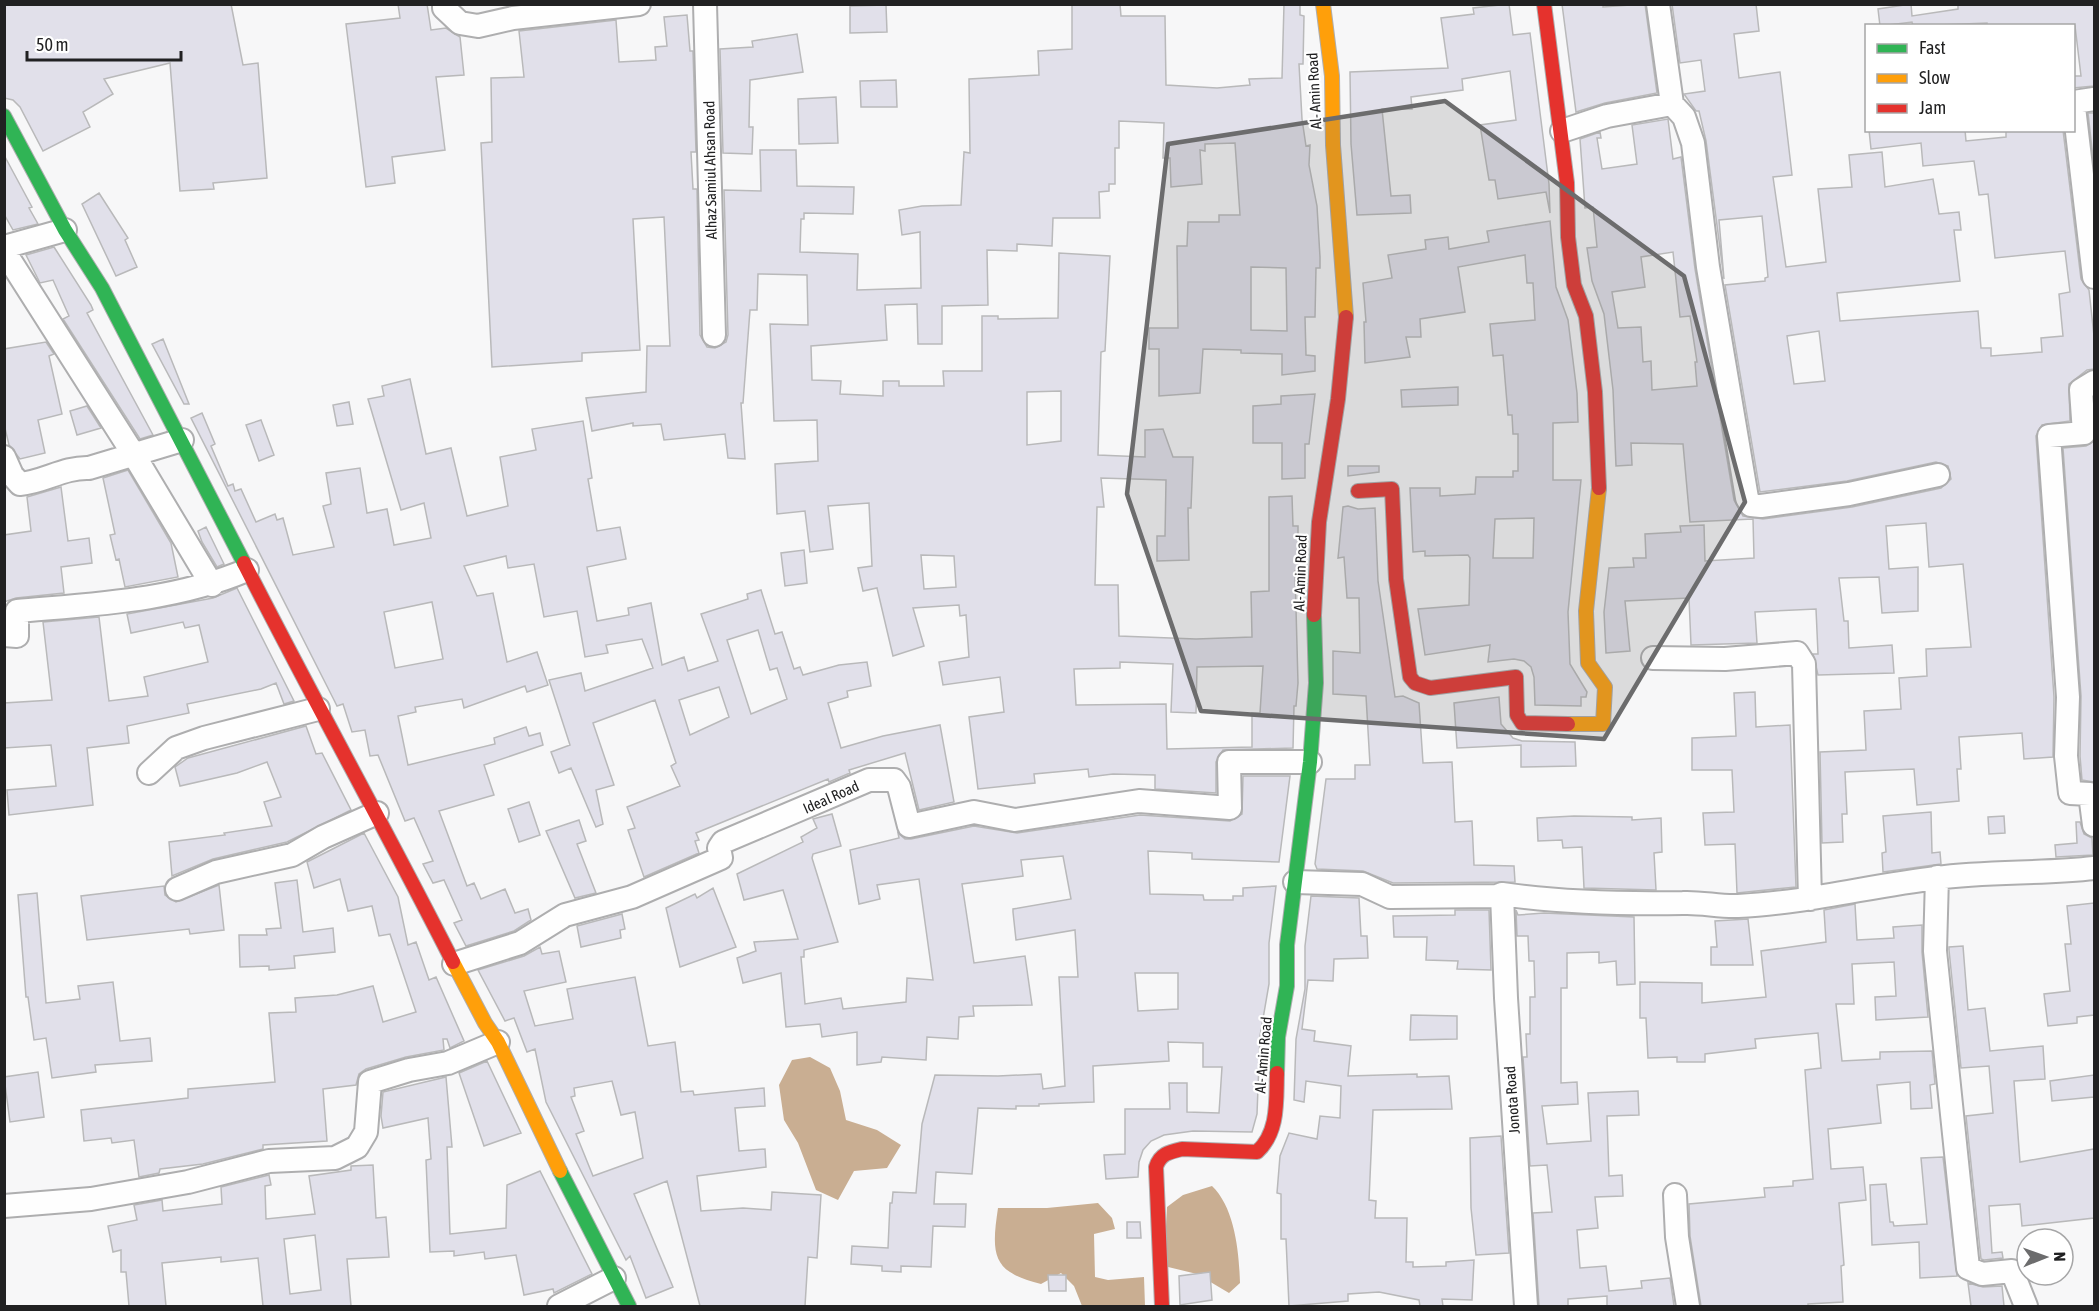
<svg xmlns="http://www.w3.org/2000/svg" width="2099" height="1311" viewBox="0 0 2099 1311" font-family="'Asap Condensed',sans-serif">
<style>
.water{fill:#c9ae92}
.building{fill:#e1e0ea;stroke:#b9b9ba;stroke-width:1.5;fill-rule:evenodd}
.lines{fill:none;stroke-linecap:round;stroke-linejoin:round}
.street-casing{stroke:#aeaeaf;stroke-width:26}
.fast-casing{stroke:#aeaeaf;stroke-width:16}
.slow-casing{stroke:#aeaeaf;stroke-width:16}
.jam-casing{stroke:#aeaeaf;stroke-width:16}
.street{stroke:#fefefe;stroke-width:22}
.fast{stroke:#30b455;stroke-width:14}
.slow{stroke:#ff9f0a;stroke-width:14}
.jam{stroke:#e5322d;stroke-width:14}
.marked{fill:#6c6c6d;fill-opacity:0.2;stroke:#6c6c6d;stroke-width:4.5;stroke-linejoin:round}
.labels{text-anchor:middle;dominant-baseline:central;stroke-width:4.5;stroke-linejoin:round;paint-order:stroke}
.street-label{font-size:15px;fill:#212122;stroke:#fff}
</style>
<rect width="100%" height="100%" fill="#f7f7f8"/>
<path class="water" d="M810,1057L830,1068L840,1091L846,1120L877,1130L901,1145L887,1168L854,1171L838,1200L816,1190L798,1143L784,1120L779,1085L792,1060Z
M1212,1186C1235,1208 1239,1252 1240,1283L1229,1293L1197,1274L1164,1266L1167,1207L1183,1195Z
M1098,1203L1112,1218L1115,1229L1094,1234L1095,1277L1108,1280L1144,1277L1145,1306H1082L1074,1286L1061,1273L1041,1284C992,1272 991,1255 998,1208H1047Z"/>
<path class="building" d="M4,4H231L243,65L258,63L267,178L213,183L214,189L180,191L170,63L104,79L113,94L83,112L90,127L43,151L20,107L13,100L4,98Z
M398,4H427L431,30L446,28L460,37L464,75L436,77L445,150L392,157L395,183L366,187L346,24L400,18Z
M1072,4H1120L1121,16H1165L1166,85L1217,88L1250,85L1249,79L1282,78L1284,4H1300V15L1304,16L1303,64H1299L1302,119L1306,146L1310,145L1309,165L1317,206L1320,257V268H1316L1315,317H1305L1306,355L1315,356V371L1282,375V354L1241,353V350L1203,349L1200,393L1159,396V349H1149V328H1178L1177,246H1187L1188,222H1219V215H1240L1235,143L1205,144V151L1200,150L1202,184L1171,187L1170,158H1163L1164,123L1119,121V148H1115V184H1109V191L1099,192L1100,218H1053L1052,246L1017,244V251L987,250L988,305L942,306V344H918L917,304L885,305L887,340L811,346L812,380L841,381L840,394L883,396V381H899V386H944L943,371H982V316H998V319L1058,318L1059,253L1110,256L1105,351L1101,352L1098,455L1145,457V430L1163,429L1173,457H1193L1191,508H1188L1189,560L1157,561V536H1165L1166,480L1101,478L1104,507H1097L1095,585H1118L1119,636L1196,639L1252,637L1251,592L1269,591V497L1292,496L1293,526H1298V571H1295L1298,683L1296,706H1294L1293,748L1223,750L1216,762V793L1155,789V775L1113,774L1089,777L1088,769L1034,774L1035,783L978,789L969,717L1004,712L1000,677L943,685L939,662L969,657L966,615L960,616L959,605L913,608L924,646L893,656L877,588L863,591L858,568L872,566L869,503L828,506L833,549L810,552L805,511L777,514L775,464L818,461L817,420L774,421L770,324L808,325L807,275L758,274L757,310H750L743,403H741L745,459L728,458L725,434L664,440L661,424L633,426V423L592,431L586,398L646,392L647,346H670L664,217L633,219L640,350L582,353V361L492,367L481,143L492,142L491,78L524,77L519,31L616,20L619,62L656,60L655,47L667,46L664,17L687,15L690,51H693L696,152H691L693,189H697L700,335L707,347L715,348L726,342L728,335L724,190L761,191L760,150H796L797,186L854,187L853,214L804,213V219H801L800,252L858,254L857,290L921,288L920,232L902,235L899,210L922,206L961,205L964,152L970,153L969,79L1039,75L1038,51L1072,49ZM1251,267L1286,268L1287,331L1251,330ZM1061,391V441L1027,445V392ZM921,555L954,556L956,587L924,589ZM1120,662L1173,664L1171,712L1196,713L1197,667L1263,666L1260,713H1252V747L1167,749L1166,704L1076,705L1074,669L1120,668Z
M1509,4L1513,35L1530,33L1549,184L1550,213L1546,192L1498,199L1495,180H1489L1480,125L1516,120L1510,71L1462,79L1463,90L1411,97L1412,109H1382L1391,196L1410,195L1411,213L1357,215L1351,144L1350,72L1448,68L1441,18L1474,14L1473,8Z
M1562,4H1603V7L1645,4L1657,93L1605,103L1576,112Z
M1672,4H1756L1759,31L1734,34L1739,78L1780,72L1792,175L1773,177L1786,267L1826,262L1818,189L1852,187L1849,155L1882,152L1885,187L1933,179L1939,214L1959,212L1961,230H1954L1960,281L1837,293L1840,321L1978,311L1981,348H1991V356L2042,352L2041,338L2063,336L2059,294L2070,292L2065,251L1995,258L1988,194L1979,195L1974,161L1923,166L1921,143L1871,149L1869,130H1965L1966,141L2006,137V130H2063L2081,279L2089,290L2094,336V369L2087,370L2069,384L2070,421L2042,425L2036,436L2054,697L2053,757L2024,759L2022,733L1959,737L1961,769H1957L1959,801L1917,805L1914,769L1845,772L1847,814H1842L1843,842L1822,843L1820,752L1866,750L1864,711L1901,709L1899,678L1927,676L1926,649L1971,647L1963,564L1929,567L1926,523L1886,526L1889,569L1918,567V611L1882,613L1879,577L1839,578L1844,621H1848L1849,648L1892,645L1894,673L1818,675L1813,654H1818L1816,609L1755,612L1757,643L1691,645L1689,598L1625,601L1630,651L1606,653L1604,612L1609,568L1634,567L1633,558H1646L1645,534L1681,532L1680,526L1704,525L1705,561L1754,558L1753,519L1690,522L1683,444L1631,443L1632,465L1616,466L1613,390L1604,314L1592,281L1587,248L1597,247L1593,207L1585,208L1580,139L1600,132L1601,138H1597L1602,169L1637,164L1632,125L1668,119L1673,159L1681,157L1695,269L1734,500L1743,516L1763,519L1852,507L1941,488L1951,479L1948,466L1936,462L1847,481L1760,492L1725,285L1765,281V278L1768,277L1762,216L1719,220L1724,279L1706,141L1699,111H1696L1684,94L1705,91L1701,60L1680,63ZM1673,252L1680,317L1690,316L1697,362H1695L1697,386L1652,390L1651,361L1643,362L1641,327L1618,328L1612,292L1645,287L1641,257ZM1819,331L1825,381L1794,384L1787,336Z
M1911,4L1912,16L1958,9V4H2094V86L2073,88V76H2081L2075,26H1987V23L1913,26L1912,22L1880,26L1878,9Z
M886,5L887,32L850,33V6Z
M797,34L803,72L750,80L749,127H753L752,154L723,153L720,49L753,47L752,41Z
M896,80L897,107H861L860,81Z
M836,97L838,143L799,144L798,99Z
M2088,113H2094V166Z
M4,155L32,207L29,208L38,224L13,230L4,214Z
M99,193L128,238L125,240L137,267L116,276L82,204Z
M1550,221L1556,287L1568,320L1577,393L1578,422L1553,423V480H1581L1568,612L1570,664L1587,692L1586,697H1581V706L1535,705L1534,677L1531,667L1524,661L1514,659L1488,662L1490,645L1425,655L1418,609L1469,605L1470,558L1468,555L1425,556V551L1413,552L1410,488H1440V496L1475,494L1476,477H1513V471H1518V434H1513L1512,415H1508L1503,355L1493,356L1490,324L1535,320L1533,283H1527L1525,255L1458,267L1465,312L1420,319L1421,337H1406L1410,357L1365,363L1364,322H1366L1363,283L1392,278L1388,255L1426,249L1425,240L1448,237L1449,249L1489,242L1487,231ZM1534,518L1533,558H1493L1495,519Z
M54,247L91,305L93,310L87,313L153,435L140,439L63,319L69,316L53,280L40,283L26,255Z
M163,339L189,404H184L152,344Z
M46,342L54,354L49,356L62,414L38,420L45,453L20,459L9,445L4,424V349Z
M410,379L426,454L451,448L467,516L508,506L500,457L536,450L532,429L583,421L592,478L588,479L597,531L620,527L626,559L587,567L597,621L629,615L628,608L651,603L662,665L684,657L688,671L718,661L701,614L748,599L747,594L761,590L775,634L782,632L794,669L800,667L803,675L839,665L867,662L871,686L847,691L848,697L828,703L841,748L883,736L940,725L954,802L919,810L905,753L849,770L850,773L829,782L828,779L696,833L699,840L695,841L699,853L644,877L628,830L635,828L627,807L680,786L671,766L676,763L655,700L593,723L614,785L596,790L603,824L596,827L571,768L559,773L551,752L570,745L549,680L581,673L585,691L653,668L642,639L606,645L608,653L585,657L577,611L544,617L534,564L508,568L506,556L464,566L477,596L493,593L507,662L537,652L548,685L527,692L525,686L464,708L462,699L415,707L416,712L398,716L408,765L495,744L494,738L526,727L529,736L540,733L543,745L484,765L494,795L439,811L467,886L474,883L481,899L505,889L515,913L528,909L531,920L514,931L466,946L454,923L462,920L444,880L433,883L423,864L433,861L414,818L405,821L378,755L370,756L365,730L352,732L343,704L337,706L334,700L191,418L202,413L215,444L211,446L228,486L233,484L235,491L241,489L256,522L275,514L277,520L283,518L293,555L334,547L323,506L331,504L326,473L360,468L367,513L387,509L394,545L431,538L424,503L401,510L368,399L384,396L382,386ZM432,602L443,659L395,668L384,612ZM758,630L770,670L777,668L787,699L751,714L727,640ZM719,687L729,717L690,735L679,700Z
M1458,387V405L1402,407L1401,390Z
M1315,394L1309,444H1305V478L1282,479V443H1253V406L1281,404V396Z
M349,402L353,424L337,426L333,405Z
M87,406L101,428L77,435L70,411Z
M261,420L274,455L259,461L246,425Z
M2094,441V782L2082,780L2080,756L2081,696L2063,448L2086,446Z
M1348,466H1379V472L1348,476Z
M128,470L171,543L178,577L125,587L119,559L116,560L110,535L115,534L103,478Z
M61,487L68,541L89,538L92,563L61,567L64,593L16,598L4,602V535L31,531L27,497Z
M1348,506L1358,509L1375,508L1378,581L1395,697L1403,696L1419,703L1423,763L1452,762L1455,822L1472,821L1474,865L1514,866L1515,882L1393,883L1363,871L1317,869L1315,864L1326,779H1355V765H1370L1366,696L1333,694V651L1360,653L1359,598H1347L1344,557L1338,558L1343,507Z
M206,527L224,564L217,567L202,542L198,531Z
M804,550L807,583L785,586L781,553Z
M237,588L294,701L284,704L276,683L261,689L187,704L189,713L127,726L129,743L87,748L93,805L9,815L7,790L56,786L51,745L4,748V703L52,700L43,622L99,617L109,701L148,696L144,677L208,662L199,625L185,628L183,622L131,633L127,614L213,598Z
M1755,692L1756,727L1790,725L1796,887L1737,893L1735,844L1705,845L1703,813L1734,812L1732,770H1692V738L1736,736L1734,693Z
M1499,697L1501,724L1513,738L1522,741L1575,742L1576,766L1521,767V745L1457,748L1454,703Z
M306,726L316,754L322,753L351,810L287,842L213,859L172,876L169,842L225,835L224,833L272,826L264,802L281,797L267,762L237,773L180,786L175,767L188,758Z
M1243,776H1290L1279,862L1192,859V853L1148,851L1150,894L1203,895L1204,900H1233V896H1243V888L1276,886L1269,943V984L1260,1036L1257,1114L1252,1132L1193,1131L1164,1135L1151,1141L1143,1150L1139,1162L1138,1177L1106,1179L1104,1155L1125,1154V1109H1170L1169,1083H1187V1112L1219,1113L1222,1067H1203V1043L1168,1042L1169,1061L1093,1066L1094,1102L1039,1104V1106H1016V1109L978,1108L972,1174L936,1172L934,1204H966L965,1227L933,1226L931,1267L901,1266V1272L882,1271V1266L851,1264L852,1246L888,1248L890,1203H892L893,1192L916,1193L922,1124L935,1075L998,1076L1041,1074L1043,1089L1065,1086L1059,977H1078L1075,930L1016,940L1013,912V909L1071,899L1063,856L1021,860L1023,876L962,884L974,963L1025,956L1032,1005L973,1006L974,1016L959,1017L958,1039L927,1037L926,1060L882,1057L881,1062L857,1065V1032L822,1037L820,1024L786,1027L781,973L743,983L737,958L756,951L754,942L798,939L783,890L744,900L737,874L803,842L801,837L817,828L813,819L832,814L841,846L813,854L812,858L838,942L804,950V957H801L805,1004L841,998L843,1009L906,1002L907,978L933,980L919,879L877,885L880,899L859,904L850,850L899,838L898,833L905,839H911L974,826L1017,833L1140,815L1230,821L1242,814ZM1135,973H1178V1009L1138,1011Z
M529,802L540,835L519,842L508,809Z
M1931,812L1932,853L1940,852L1941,864L1883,872L1882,853L1886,852L1883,816Z
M1574,816L1632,817V820L1661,818L1662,852L1654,853L1656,890L1584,888L1582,847L1563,848L1562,840L1538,841L1537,818Z
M2004,816L2005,833L1989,834L1988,817Z
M579,820L586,841L577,844L596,893L575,898L546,831Z
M2076,822H2080L2084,834L2092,838L2093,855L2056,857L2055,845L2077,843Z
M364,833L398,897L408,945L416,942L429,980L436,977L464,1041L450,1048L447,1039H443L444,1050L406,1057L366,1069L359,1074L356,1085L323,1089L327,1141L263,1145V1149L203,1164L160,1169L159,1173L139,1177L134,1140L112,1143L111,1138L84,1141L81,1110L188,1098V1089L275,1082L269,1013L296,1012L295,998L337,995L373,986L383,1022L416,1012L390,934L379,936L372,906L348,911L340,879L314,888L307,862Z
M297,880L303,932L333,928L335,952L294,956L295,968L269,970V966L240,967L239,935H267L266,929L281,928L275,883Z
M219,885L224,930L190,934L189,929L87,940L81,896L164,886L165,895L176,902Z
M713,888L736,947L680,967L666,908L695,894L697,898Z
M37,893L46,1003L80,999L78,986L113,982L120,1041L150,1038L152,1061L95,1065L96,1072L52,1078L46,1038L34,1040L28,997H26L18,895Z
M1311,896L1359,898L1361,936H1367L1368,958L1334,959L1333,981L1308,980L1302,1029L1315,1031L1314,1041L1351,1046L1348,1076L1417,1074V1077L1449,1076L1452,1109L1373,1110L1369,1200L1376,1201L1375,1218H1407L1406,1262H1413V1267L1446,1266V1262L1474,1260L1472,1300L1442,1299L1443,1306H1420L1419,1300L1379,1292L1348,1294V1301L1289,1306L1286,1239H1281V1194L1277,1193L1280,1156L1289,1133L1317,1139L1320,1116L1340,1118L1341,1086L1306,1081L1304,1102L1294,1100L1296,1039L1305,989V946Z
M2094,903V1015L2077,1017V1023L2048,1026L2044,994L2070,991L2065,944H2071L2067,906Z
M1855,904L1857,940L1894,938L1893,927L1922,925V952L1928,1017L1876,1020L1875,997L1896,996L1894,962L1852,964L1854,1004H1836L1842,1061L1880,1059V1052L1932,1051L1935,1084L1930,1085L1932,1108L1911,1109L1910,1082L1877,1085L1881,1123L1828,1129L1831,1169L1863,1167L1866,1200L1839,1203L1844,1265L1841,1266L1843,1302L1808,1304V1306H1701L1690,1236L1689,1204L1765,1197L1764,1188L1793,1186V1181L1813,1179L1805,1070L1821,1068L1818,1033L1755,1039L1756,1048L1705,1054V1062H1677V1057L1648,1058L1646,1018H1640V982L1702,983V1003L1766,997L1761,951L1826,942L1824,910Z
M1455,910H1489L1491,970L1457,969L1458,961L1426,960L1427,937H1394L1393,916L1455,915Z
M1516,910L1518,915L1544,913L1634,917L1635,984L1617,985L1616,961L1599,963V952L1567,953V988H1561V1083L1577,1082L1578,1104L1542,1106L1547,1144L1591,1141L1588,1093L1638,1091L1639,1115L1607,1116L1609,1176L1622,1175L1623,1196L1595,1197L1598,1228L1577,1230L1580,1268L1606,1266L1609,1291L1642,1288L1641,1281L1670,1278L1674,1306H1607V1296L1568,1299V1306H1539L1533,1213L1552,1212L1547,1165L1530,1166L1523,1057H1527L1526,1034H1530V997H1535L1534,961H1529L1528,936H1517Z
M622,914L625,929L620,930L621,938L581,947L577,926Z
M1748,919L1753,965H1711V947H1717L1715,921Z
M1963,946L1968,1010L1985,1008L1990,1051L2043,1046L2045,1079L2014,1081L2020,1162L2094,1149V1218L2022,1226L2020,1204L1989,1206L1992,1253L2002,1252L2003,1258L1984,1260L1981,1259L1966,1116L1993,1113L1989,1066L1961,1068L1949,950V947Z
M540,947L542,954L559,951L566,982L524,991L535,1026L573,1019L567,989L635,977L648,1046L675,1042L681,1092L693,1091L694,1095L764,1088L765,1106L735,1108L739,1151L765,1149L766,1167L697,1176L701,1211L743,1208L771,1210L772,1192L821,1195L817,1258L808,1257L805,1306H700L667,1181L634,1194L673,1287L646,1298L630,1256L626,1260L546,1102L535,1049L527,1052L514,1018L505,1021L478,970L524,956ZM612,1081L621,1115L635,1112L643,1158L593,1176L576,1134L584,1131L571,1097L575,1096L574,1088Z
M1411,1015L1457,1016V1039L1410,1040Z
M487,1061L521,1133L484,1146L459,1073Z
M38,1072L44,1117L10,1122L4,1077Z
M2094,1075V1097L2052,1101L2050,1081Z
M446,1077L452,1147H447L450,1234L506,1228L507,1185L540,1171L592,1274L554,1293L553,1289L524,1295L516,1255L485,1259L484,1252L454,1256V1251L430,1252L426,1160L431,1159L428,1118L383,1128L381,1116L383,1092Z
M1501,1136L1509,1253L1476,1255L1471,1208L1470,1138Z
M1943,1157L1957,1276L1920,1278L1919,1242L1872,1245L1870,1185L1886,1184L1890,1222H1893L1894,1226L1927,1224L1921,1158Z
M373,1165L376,1218L386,1217L389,1257L347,1259L351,1306H263L258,1258L221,1262V1257L162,1263L166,1306H129L126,1272H121V1250L113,1252L108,1226L137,1220L134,1205L162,1200L163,1211L222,1204L221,1187L269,1175L271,1185L265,1186L266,1219L315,1214L309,1176L351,1170V1166ZM315,1235L321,1290L290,1294L284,1239Z
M1127,1222H1140L1141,1238H1127Z
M1210,1272L1212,1300L1180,1305L1179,1276Z
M1048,1275H1066V1291H1049Z
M1968,1283L1983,1287L2002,1286L2004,1306H1971Z"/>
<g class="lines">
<defs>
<path id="street" d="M444,4V8L460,23L478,26L513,18L639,4
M705,4L714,335
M1658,4L1672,104L1684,117L1693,143L1708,267L1747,498L1751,505L1761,506L1849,494L1938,475
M2074,102L2094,99
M2074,107L2094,277
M1562,131L1607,116L1672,104
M4,247L65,230
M4,251L134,455L212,585
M2094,382L2081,390L2084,433L2049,436L2068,697L2066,756L2070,793L2090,794L2094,825
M4,457L12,475L20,484C44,482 64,467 89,468L182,440
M4,635L17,636V611C95,604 174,601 247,570
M1653,658L1725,659L1797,653L1804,664L1810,899
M149,773L176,748L204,738L318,709
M1937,877L1935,951L1968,1268L1982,1274L2012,1271L2026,1306
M1295,882L1362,884L1390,897L1497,896L1502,894C1562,903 1623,904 1683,903C1701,902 1720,907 1738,906C1804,903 1870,886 1936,878C1988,871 2042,874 2094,868
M177,889L216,872L292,855L323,837L377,813
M1502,894L1506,998L1526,1306
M454,964L520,943L565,915L632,897L721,858L719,848L723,842L869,780H894L899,787L909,826L974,812L1015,820L1139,801L1230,808L1229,762H1310
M1675,1195L1677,1237L1688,1306
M4,1206L91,1199L188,1182L269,1161L335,1158L357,1147L366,1132L370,1082L409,1070L448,1063L498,1042
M559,1306L614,1278"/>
<path id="fast" d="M4,116L65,230L102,288L244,563
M1277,1073L1278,1037L1287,986V945L1310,762L1316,683L1314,615
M560,1171L629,1306"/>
<path id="slow" d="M1323,4L1332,76L1333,145L1346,317
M1568,724H1603L1605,687L1588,663L1586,611L1599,488
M453,962L485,1023L498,1042L560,1171"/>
<path id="jam" d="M1544,4L1567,183L1568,237L1574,285L1586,316L1595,392L1599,488
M1358,491L1392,489L1396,579L1410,677L1415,683L1430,688L1516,677L1517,715L1522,723L1568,724
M244,563C312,697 385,828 453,962
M1314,615L1319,522L1338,399L1346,317
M1162,1306L1156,1167C1160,1154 1169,1152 1182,1149L1257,1152C1279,1132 1276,1101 1277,1073"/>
</defs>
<use href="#street" class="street-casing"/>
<use href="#fast" class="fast-casing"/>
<use href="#slow" class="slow-casing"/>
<use href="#jam" class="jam-casing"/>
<use href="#street" class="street"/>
<use href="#fast" class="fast"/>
<use href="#slow" class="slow"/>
<use href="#jam" class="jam"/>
</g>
<path class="marked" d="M1445,101L1684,276L1745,502L1604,739L1201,711L1127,494L1168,144Z"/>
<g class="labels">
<g class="street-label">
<text transform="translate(1314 91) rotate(-93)">Al- Amin Road</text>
<text transform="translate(710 170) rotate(-91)">Alhaz Samiul Ahsan Road</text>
<text transform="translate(1300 573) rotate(-88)">Al- Amin Road</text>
<text transform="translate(831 797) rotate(-24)">Ideal Road</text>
<text transform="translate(1263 1055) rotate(-85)">Al- Amin Road</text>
<text transform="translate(1512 1100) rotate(-94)">Jonota Road</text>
</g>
</g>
<rect width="2099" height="1311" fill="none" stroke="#212122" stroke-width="12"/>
<rect x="1865" y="24" width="210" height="108" fill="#ffffff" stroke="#a6a6a7" stroke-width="1.5"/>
<rect x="1877" y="44" width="30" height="9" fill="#30b455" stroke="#a6a6a7" stroke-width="1.5"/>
<text x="1919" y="54" font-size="18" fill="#212122">Fast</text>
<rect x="1877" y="74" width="30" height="9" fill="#ff9f0a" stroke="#a6a6a7" stroke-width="1.5"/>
<text x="1919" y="84" font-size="18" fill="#212122">Slow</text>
<rect x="1877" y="104" width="30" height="9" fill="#e5322d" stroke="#a6a6a7" stroke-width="1.5"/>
<text x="1919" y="114" font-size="18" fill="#212122">Jam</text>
<g transform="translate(2045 1257) rotate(89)"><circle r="28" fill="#ffffff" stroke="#a6a6a7" stroke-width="1.5"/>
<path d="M0-4.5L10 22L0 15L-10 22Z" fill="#6c6c6d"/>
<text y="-9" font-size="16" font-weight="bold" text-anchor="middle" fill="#212122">N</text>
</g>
<path d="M27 51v9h154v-9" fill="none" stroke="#212122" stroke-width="3"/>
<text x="36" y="51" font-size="18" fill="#212122" stroke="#ffffff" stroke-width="4.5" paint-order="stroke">50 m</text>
</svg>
